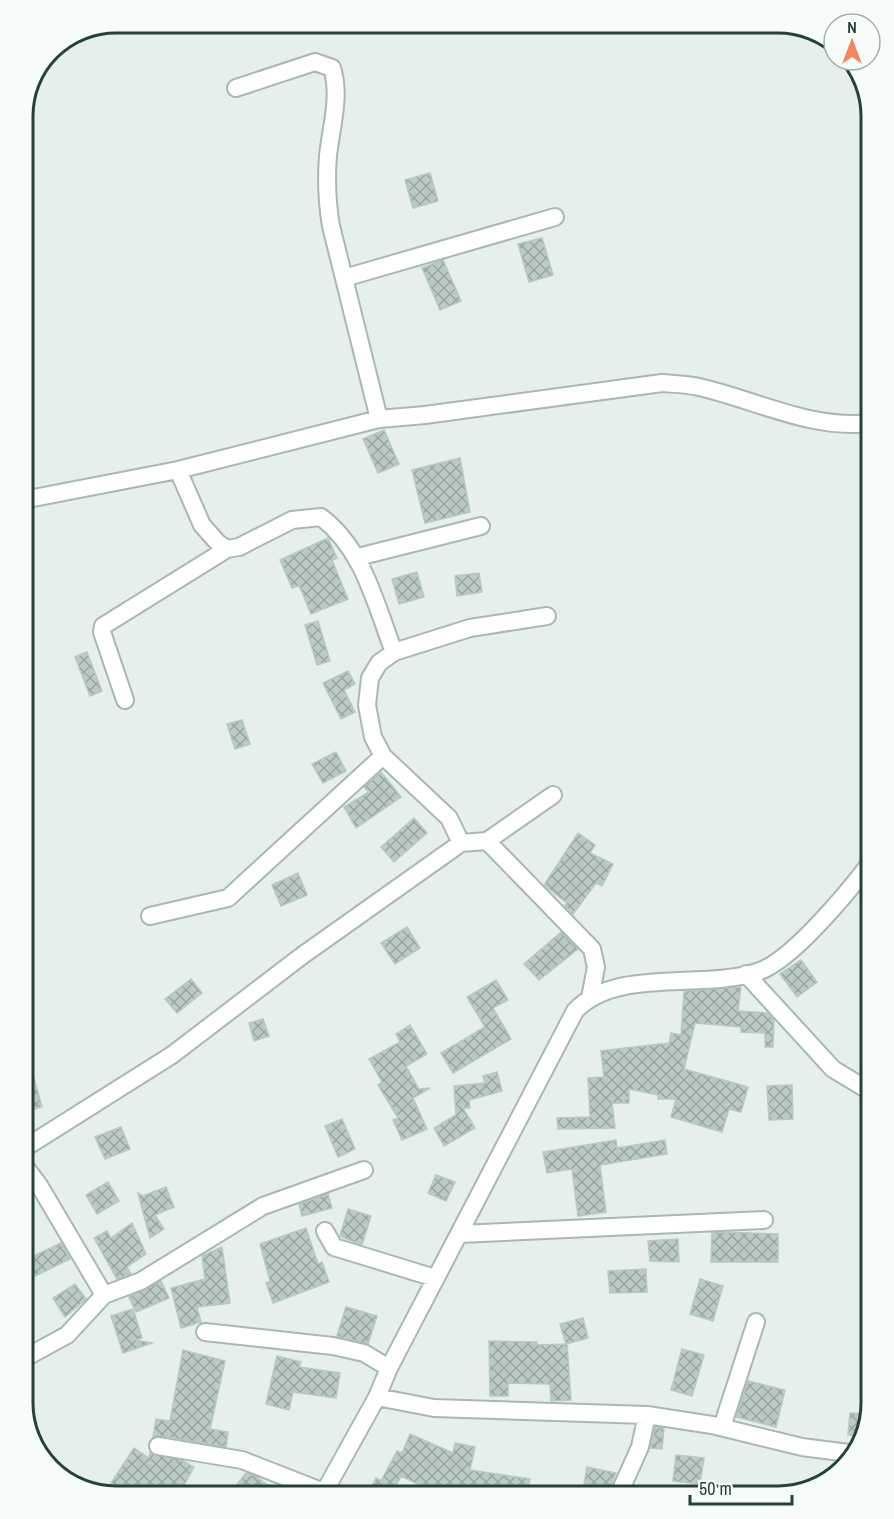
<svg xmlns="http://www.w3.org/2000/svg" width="894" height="1519" viewBox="0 0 894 1519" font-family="'Archivo Narrow',sans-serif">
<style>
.building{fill:url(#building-cross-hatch);stroke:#b8c9c2;stroke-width:1.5}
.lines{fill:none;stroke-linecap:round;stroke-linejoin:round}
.minor-casing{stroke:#a8b8b2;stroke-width:20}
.minor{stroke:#fff;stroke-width:16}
.rim{fill:none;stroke:#24423a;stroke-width:3}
</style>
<defs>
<pattern id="building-cross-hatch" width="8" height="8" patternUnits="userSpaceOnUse" patternTransform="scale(1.5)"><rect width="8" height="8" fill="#bbcac4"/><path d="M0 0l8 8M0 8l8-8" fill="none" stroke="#98a6a0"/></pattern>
</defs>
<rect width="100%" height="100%" fill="#e6efeb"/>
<path class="building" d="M430,173L438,201L413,208L405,180Z
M542,238L553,275L529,282L518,244Z
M443,260L461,301L440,310L422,268Z
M384,430L399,464L378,473L363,439Z
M460,458L470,512L425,523L412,470Z
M328,538L337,558L332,560L348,599L311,614L299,585L292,588L280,560Z
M417,572L424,597L399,604L392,579Z
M479,573L482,592L457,596L455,576Z
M318,621L330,661L317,665L305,625Z
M87,652L102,691L90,696L75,657Z
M348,671L355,684L344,690L355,712L341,719L323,683Z
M242,720L250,744L235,749L227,724Z
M336,752L346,771L323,783L312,764Z
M381,772L401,797L356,828L344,807L369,792L364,787Z
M414,818L427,833L394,862L381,847Z
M578,833L595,845L590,853L613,864L602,886L596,883L573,914L565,906L567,903L544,885Z
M298,873L307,895L281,906L272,885Z
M407,927L420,948L395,964L381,943Z
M561,932L578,949L539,980L524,964Z
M801,960L817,982L797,997L780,974Z
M191,979L202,993L177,1013L165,999Z
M496,980L508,1000L493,1008L511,1039L453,1073L441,1053L485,1027L467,997Z
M741,987L738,1011L767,1013L774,1020L773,1047H765V1033L741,1032V1027L695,1023L684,1069L748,1087L741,1112L729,1109L722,1132L671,1117L676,1099H658V1095L629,1089V1103H612L615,1128L558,1129L557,1118L590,1117L588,1078L604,1077L601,1051L669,1043L671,1033L681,1035L684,991Z
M263,1019L269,1036L254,1041L249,1023Z
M410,1025L427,1054L406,1066L419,1089L430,1088L413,1098L427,1129L402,1140L393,1120L398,1118L378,1085L382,1082L369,1059L400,1042L396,1034Z
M23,1049H26L42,1107L28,1111L23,1090Z
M497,1072L502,1091L469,1100L470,1108H463L475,1128L444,1146L434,1128L456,1115L454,1086L485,1083L483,1076Z
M792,1085L793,1119L769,1120L767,1086Z
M342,1119L355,1149L338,1157L325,1126Z
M121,1127L130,1149L105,1159L95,1137Z
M616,1140L617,1148L665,1140L667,1154L600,1165L606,1212L578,1216L572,1169L547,1173L543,1152Z
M436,1175L455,1182L446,1201L428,1193Z
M108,1182L119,1201L97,1214L86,1195Z
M166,1187L174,1207L155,1215L164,1229L150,1238L138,1193L143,1196Z
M328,1194L332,1208L302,1216L299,1204Z
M348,1209L371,1216L362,1245L340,1236Z
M132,1223L146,1254L127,1267L131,1274L117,1279L94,1238L107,1231L111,1238Z
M306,1228L318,1264L322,1262L329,1282L273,1303L266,1283L270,1281L260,1244Z
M721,1232L778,1234V1262H711L712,1233Z
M678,1239L679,1262L650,1261L648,1241Z
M61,1243L70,1259L23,1282V1261Z
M222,1247L230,1303L197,1307L201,1322L181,1328L171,1288L205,1279L202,1256Z
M646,1269L647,1292L610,1293L608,1271Z
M700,1279L723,1286L713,1321L690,1314Z
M161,1281L169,1298L136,1312L129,1297Z
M75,1284L86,1299L65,1317L53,1298Z
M346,1307L377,1316L368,1344L337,1336Z
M133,1309L142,1338L135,1340L152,1343L123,1353L111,1316Z
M583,1318L588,1338L566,1344L560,1324Z
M489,1341L537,1342V1345L567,1344L571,1400L551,1401L550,1384L508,1383V1396H490Z
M682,1349L704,1355L692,1396L671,1390Z
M183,1350L225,1361L210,1429L228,1432L226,1447L160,1436L153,1437L156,1419L170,1421Z
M277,1356L301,1362L299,1367L340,1373L336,1398L293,1392L289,1410L266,1404Z
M748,1381L785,1390L776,1427L736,1417Z
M850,1413L868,1414L862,1436L848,1435Z
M655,1427L664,1428L662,1449L651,1448Z
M410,1434L453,1453L455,1443L475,1447L470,1470L530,1479L527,1496H493L464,1492L461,1496L431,1487L430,1490L401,1476L391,1496H367L376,1478L381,1481L397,1451L402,1453Z
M134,1448L149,1458L150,1453L181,1460L194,1467L178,1496H167L150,1487L145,1496H134L111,1483Z
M676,1455L704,1458L700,1484L673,1481Z
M587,1467L616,1473L609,1490L584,1484Z
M246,1473L255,1476L282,1496H228Z"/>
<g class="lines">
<defs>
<path id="minor" d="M236,88L315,62L332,68C341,96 331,127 328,156C326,180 327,202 331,226L379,419
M344,278L555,217
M178,470L202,525L218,543L227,549L239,547L292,520L321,517C364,550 375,603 394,652
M23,500L178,470L379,419L425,415L662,383C674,384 687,384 699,387C756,400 811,430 871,423
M358,557L481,526
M125,700L102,632L103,626L227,549
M487,841L592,949L596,967L590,998
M461,843L449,818L383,756L373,737L367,705L370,678L379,663L394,652L470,628L547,616
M150,916L228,898L383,756
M746,974L833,1069L871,1092
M23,1149L172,1055L303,955L461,843L487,841L553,795
M23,1164L39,1185L104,1295
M325,1231L334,1247L435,1278
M459,1234L764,1220
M205,1332L333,1346L364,1353L389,1368
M23,1359L67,1335L104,1295L141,1281L263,1206L364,1170
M377,1397L434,1408L647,1415L712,1425L802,1447L856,1454
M722,1427L756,1322
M158,1446L242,1460L334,1496
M322,1496L377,1397L389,1368L575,1011C617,966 705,991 760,971C793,959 849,891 871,862
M618,1496L640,1447L647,1415"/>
</defs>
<use href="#minor" class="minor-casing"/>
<use href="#minor" class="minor"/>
</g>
<path d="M0 0H894V1519H0ZM116 33H778A83 83 0 0 1 861 116V1403A83 83 0 0 1 778 1486H116A83 83 0 0 1 33 1403V116A83 83 0 0 1 116 33Z" fill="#f7fbf9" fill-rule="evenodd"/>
<path class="rim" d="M116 33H778A83 83 0 0 1 861 116V1403A83 83 0 0 1 778 1486H116A83 83 0 0 1 33 1403V116A83 83 0 0 1 116 33Z"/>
<g transform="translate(852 42)"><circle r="28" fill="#f7fbf9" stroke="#a3b1ad" stroke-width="1.5"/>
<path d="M0-4.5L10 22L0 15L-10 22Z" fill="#f4845f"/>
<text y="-9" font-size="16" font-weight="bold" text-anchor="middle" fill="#24423a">N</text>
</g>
<path d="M690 1495v9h102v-9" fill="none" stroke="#24423a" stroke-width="3"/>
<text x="699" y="1495" font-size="18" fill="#24423a" stroke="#f7fbf9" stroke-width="4.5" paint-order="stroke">50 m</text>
</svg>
